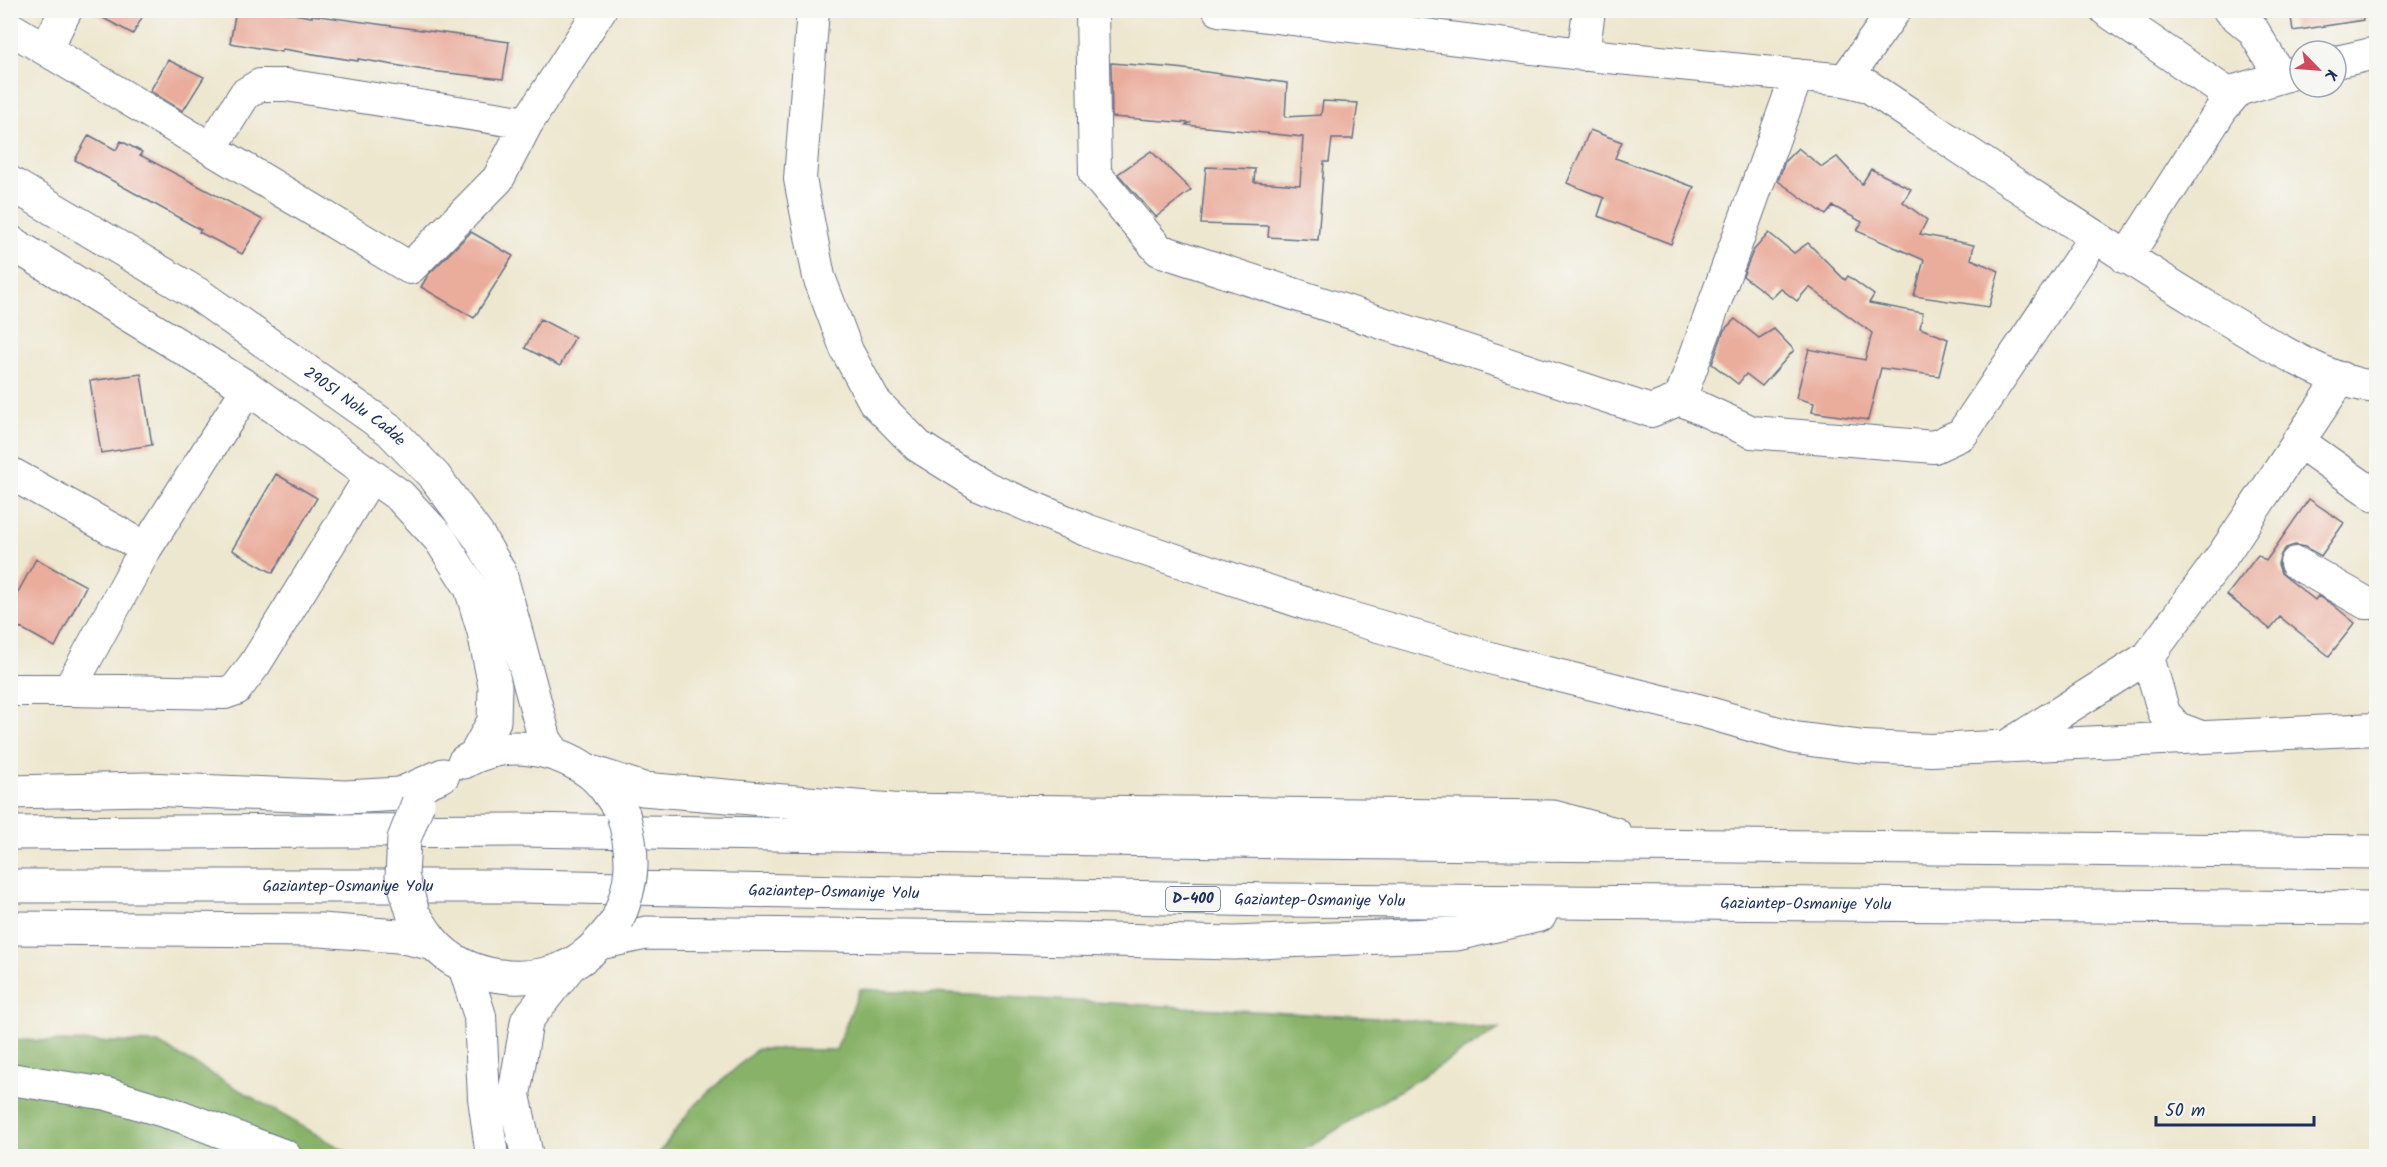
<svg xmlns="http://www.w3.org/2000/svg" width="2387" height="1167" viewBox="0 0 2387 1167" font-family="Kalam,sans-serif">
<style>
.forest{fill:#88b268;stroke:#527063;stroke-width:1.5}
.building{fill:#eaac9b}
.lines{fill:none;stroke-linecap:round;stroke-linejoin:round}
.minor-casing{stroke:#656f86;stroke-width:34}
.major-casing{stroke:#656f86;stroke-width:35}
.highway-casing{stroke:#656f86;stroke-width:35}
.minor{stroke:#fff;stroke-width:32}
.major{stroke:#fff;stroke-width:33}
.highway{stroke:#fff;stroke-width:33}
.major-bridge-casing{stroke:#656f86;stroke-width:35;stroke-linecap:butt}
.major-bridge{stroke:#fff;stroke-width:33}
.labels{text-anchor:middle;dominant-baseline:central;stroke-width:4.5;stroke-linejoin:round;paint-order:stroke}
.shield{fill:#f6f6f2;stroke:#5d6b8a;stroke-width:1.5}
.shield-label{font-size:15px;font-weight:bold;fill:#1b2f5e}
.street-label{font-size:16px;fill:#1b2f5e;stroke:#f6f6f2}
</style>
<rect width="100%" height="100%" fill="#f6f6f2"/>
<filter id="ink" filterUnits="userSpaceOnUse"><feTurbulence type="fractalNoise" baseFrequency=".0167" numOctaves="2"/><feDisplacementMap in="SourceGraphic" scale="12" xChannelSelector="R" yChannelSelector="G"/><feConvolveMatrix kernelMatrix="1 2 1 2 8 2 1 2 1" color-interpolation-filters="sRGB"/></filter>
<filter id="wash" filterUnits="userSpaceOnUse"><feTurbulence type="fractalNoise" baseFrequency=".008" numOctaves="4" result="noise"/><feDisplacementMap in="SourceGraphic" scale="24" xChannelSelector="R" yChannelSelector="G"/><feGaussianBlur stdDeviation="1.35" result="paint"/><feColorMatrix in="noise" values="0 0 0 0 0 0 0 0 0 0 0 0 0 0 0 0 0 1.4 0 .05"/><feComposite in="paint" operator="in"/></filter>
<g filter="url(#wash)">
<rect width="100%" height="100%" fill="#eee7cf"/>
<path class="forest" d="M860,989L1396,1019L1499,1029L1294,1156H657L691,1109L757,1049L836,1050Z
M11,1040L158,1043L354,1156H11Z"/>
<g id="blocks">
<path class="building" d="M88,10H146L133,34Z
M236,10H270L312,17V15L509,42L503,79L430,71L358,59V61L282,49V52L230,43Z
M2290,10H2362L2363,20L2293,31Z
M168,60L204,77L183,111L150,91Z
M1111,63L1177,68L1287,83L1285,117L1321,115L1323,101L1358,103L1353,139H1332L1329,162H1324L1318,240L1268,237L1269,226L1201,224L1206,167L1255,169L1254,182L1300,185L1303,137L1186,125L1190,123L1112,117Z
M1590,130L1622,142L1615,158L1694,187L1671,244L1598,216L1604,198L1567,183Z
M89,135L116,150L121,141L142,152L140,155L263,220L242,254L199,232L201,230L75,160Z
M1798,148L1822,167L1837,157L1862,184L1871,169L1911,189L1903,202L1927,220L1920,234L1974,245L1971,259L1999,271L1989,307L1914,296L1924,260L1857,231L1862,222L1833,206L1826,215L1778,181L1785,161Z
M1151,151L1191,190L1156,217L1118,174Z
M471,232L513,256L474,318L421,287L428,275Z
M1769,233L1794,253L1808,243L1845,280L1848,276L1874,295L1869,303L1923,313L1920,328L1948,339L1939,376L1881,368L1868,420L1812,412L1814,403L1796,398L1809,349L1865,360L1872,333L1809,287L1797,301L1781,289L1772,298L1743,276L1753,251Z
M540,319L575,337L560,366L525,348Z
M1735,319L1759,338L1774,329L1794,350L1762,386L1746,374L1738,384L1712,364L1724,330Z
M141,374L152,445L101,453L90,381Z
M276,474L317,498L273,573L232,550Z
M2309,499L2344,523L2321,556L2305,547L2295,545L2286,548L2281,554L2278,564L2281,573L2287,578L2315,600L2318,596L2332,604L2355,623L2329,656L2280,617L2270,629L2227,595L2258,555L2266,561Z
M36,559L86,586L55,647L10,622V607Z"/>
</g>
</g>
<g filter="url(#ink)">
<use href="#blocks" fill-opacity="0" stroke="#656f86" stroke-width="1.5"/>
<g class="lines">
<defs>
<path id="minor" d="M813,10L800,179L819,277L847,351L874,401L918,446L980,485L1086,530L1340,615L1508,663L1702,711L1795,738L1864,747L1931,750L2376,729
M1092,10L1095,174L1159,250L1651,411L1680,399L1752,432L1934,447L1962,434L2095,237
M1219,10L1598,56L1845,80L1868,86C1982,162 2095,239 2212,310C2254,335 2329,384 2376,387
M2106,10L2232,97
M2229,10L2253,30L2280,76
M10,28L410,268L498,179L527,123L600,10
M46,49L66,10
M1583,55L1589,10
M2336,62L2376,53
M1845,80L1895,10
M211,148L245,94L260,85H286L527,123
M2126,258L2221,110L2238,90L2300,71
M1680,399L1797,75
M2298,441L2376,496
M10,473L146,548
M2296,563L2366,603H2376
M2148,657L2164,713L2177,728L2201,737
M10,690H69L146,548L248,388
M69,690L225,693L236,689L255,664L371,476
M2007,746L2148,657L2225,552L2341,378
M464,966L480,1016L484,1098L492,1156
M10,1079L107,1094L180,1116L285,1156
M527,1156L514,1095L527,1020L571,965"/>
<g id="major">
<path id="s1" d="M10,183L199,295L390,430L435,477L479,537L500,573L545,740L554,753"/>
<path d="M10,242L248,388L400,496L440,539L471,588L484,632L495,686L494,721L476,754"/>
<path d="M464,762C502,739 552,746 588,771C603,782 613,799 623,814"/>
<path d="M417,919C422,927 427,935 433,942C464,979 528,987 570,965C590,955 604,938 617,921"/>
</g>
<g id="highway">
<path d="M588,771L643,789L892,810L1553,817L1615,834"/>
<path d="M10,792L146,789L346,797L400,794L443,775"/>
<path d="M10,833L521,830L1295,842L2376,852"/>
<path id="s2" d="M10,886H520L1276,900L2376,908"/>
<path d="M10,928L321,930L398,936L434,944"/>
<path d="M600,943L646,933L993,937L1234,943L1457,934L1540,915"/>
</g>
</defs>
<use href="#minor" class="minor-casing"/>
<use href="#major" class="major-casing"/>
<use href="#highway" class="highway-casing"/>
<use href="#minor" class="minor"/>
<use href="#major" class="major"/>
<use href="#highway" class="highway"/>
<defs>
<path id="major-bridge" d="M413,913L402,876L404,839L418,803
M617,921C634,881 635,856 623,814"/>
</defs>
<use href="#major-bridge" class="major-bridge-casing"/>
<use href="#major-bridge" class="major-bridge"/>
</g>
</g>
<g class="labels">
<rect class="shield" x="1166" y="887" width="54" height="24" rx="4.5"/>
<g class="shield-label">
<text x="1193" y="899">D-400</text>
</g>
<g class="street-label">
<text stroke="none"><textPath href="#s1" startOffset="411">29051 Nolu Cadde</textPath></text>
<text stroke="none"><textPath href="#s2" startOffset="338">Gaziantep-Osmaniye Yolu</textPath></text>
<text stroke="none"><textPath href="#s2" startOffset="824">Gaziantep-Osmaniye Yolu</textPath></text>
<text stroke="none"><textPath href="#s2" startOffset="1310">Gaziantep-Osmaniye Yolu</textPath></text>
<text stroke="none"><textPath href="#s2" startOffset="1796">Gaziantep-Osmaniye Yolu</textPath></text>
</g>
</g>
<rect width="2387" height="1167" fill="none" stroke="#f6f6f2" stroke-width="36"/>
<g transform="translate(2318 69) rotate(115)"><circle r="28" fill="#f6f6f2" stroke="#9ea6b7" stroke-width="1.5"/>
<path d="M0-4.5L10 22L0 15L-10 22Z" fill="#d1495b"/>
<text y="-9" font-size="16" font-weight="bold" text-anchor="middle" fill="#1b2f5e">K</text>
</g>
<path d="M2156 1116v9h158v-9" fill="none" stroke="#1b2f5e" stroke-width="3"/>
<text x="2165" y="1116" font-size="18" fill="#1b2f5e" stroke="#f6f6f2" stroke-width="4.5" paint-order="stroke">50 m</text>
</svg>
